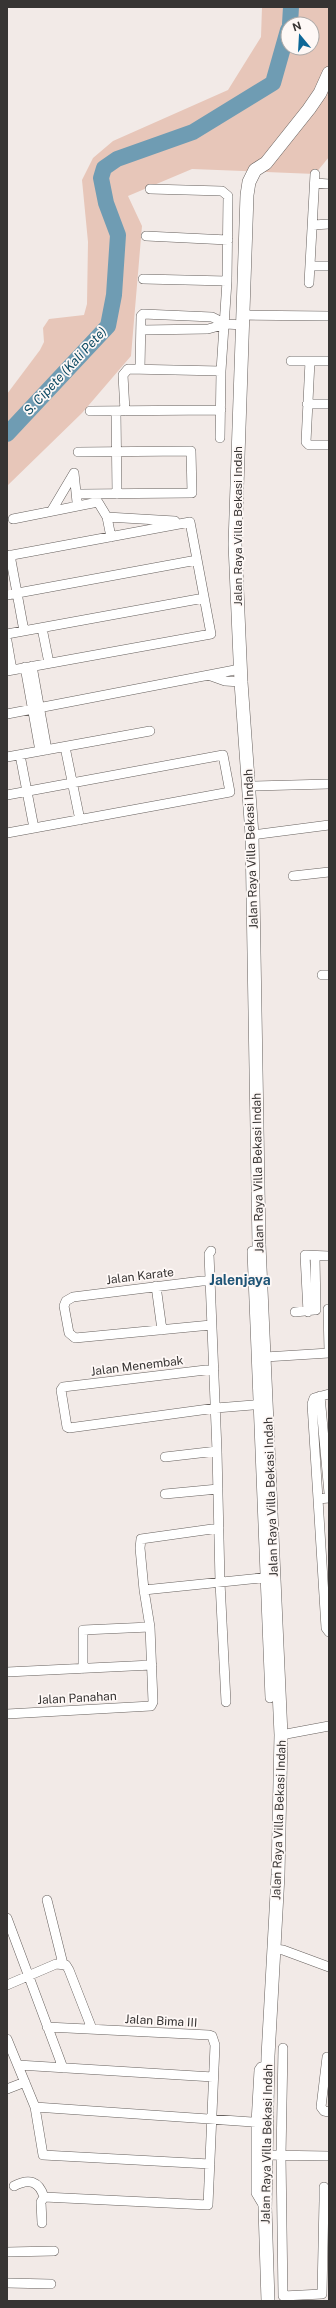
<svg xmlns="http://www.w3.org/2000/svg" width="336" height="2308" viewBox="0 0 336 2308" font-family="'Public Sans',sans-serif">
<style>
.green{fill:#e7c6b9;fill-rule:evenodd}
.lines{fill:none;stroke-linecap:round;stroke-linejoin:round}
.river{stroke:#6f9cb3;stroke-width:16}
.minor-casing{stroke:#67615e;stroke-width:10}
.secondary-casing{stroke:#67615e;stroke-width:14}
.minor{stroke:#fff;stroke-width:9}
.secondary{stroke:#fff;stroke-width:13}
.labels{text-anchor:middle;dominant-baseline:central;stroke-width:3.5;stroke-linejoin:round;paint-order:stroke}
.street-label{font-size:12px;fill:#373433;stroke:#fef8f6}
.water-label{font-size:13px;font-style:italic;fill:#0e4b64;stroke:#fef8f6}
.quarter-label{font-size:14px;font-weight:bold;fill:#1e5476;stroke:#fef8f6}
</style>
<rect width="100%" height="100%" fill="#f2eae7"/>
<path class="green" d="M262,7H329V157L315,174L192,169L128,196L142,226L131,356L82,413L7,486V394L40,350L44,342L43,328L49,319L84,315L87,304L88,242L82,180L93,158L113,141L228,90L261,37ZM288,24H312V48H288Z"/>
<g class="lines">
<path class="river" d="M290,24L291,7
M7,434L108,326L114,295L118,235L106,203L101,178L104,168L117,159L193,132L273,83L288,30"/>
<defs>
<path id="minor" d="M315,183L329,184
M150,189L222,191L228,196L227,281L221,371L220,438
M313,225L329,224
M146,236L228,240
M311,266H329
M143,279L227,281
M309,283L315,174
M243,315L329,316
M142,330L208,329L226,324L243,325
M291,361H329
M310,361L306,442L309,445H329
M140,369L141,316L143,314L212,317L226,324
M307,404H329
M90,411L221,410
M116,411L117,494
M125,411L123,375L128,369L221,371
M78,452L191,451L192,493L81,494
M74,473L77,502
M52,510L74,473
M107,517L175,521
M13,519L98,502L107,517L111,537
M10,555L24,631
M7,556L190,522L211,634L7,671
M7,595L197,560
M42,628L49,663
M7,634L204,598
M7,641L12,670
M32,666L47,750
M25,667L40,751
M211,676L225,681L241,682
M7,714L240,669
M65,747L80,820
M20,755L34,828
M7,757L150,731
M250,786L329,784
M7,795L223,755L230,792L7,833
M252,835L329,825
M293,876L329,872
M322,975H329
M211,1251L209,1254L217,1451L220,1582L226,1702
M252,1251L270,1698
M315,1257L316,1310
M210,1280L73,1297L66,1301L64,1306L69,1333L75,1338L211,1325
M156,1286L162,1330
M328,1309L329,1351
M295,1312L314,1310
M308,1312L305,1255L329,1256
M265,1357L329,1353
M214,1369L63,1387L61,1390L67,1427L69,1428L216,1408L264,1404
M329,1394L314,1398L312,1404L318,1499L329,1498
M320,1396L329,1493
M165,1457L217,1451
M165,1494L218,1489
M318,1499L326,1628L329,1632
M144,1590L140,1548L141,1539L219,1528
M83,1669V1630L150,1627
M7,1672L152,1665
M7,1714L151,1706L153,1702L150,1627L144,1590L270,1577
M281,1735L329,1726
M47,1900L63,1964
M7,1918L63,2068
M274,1949L283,1950L329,1967
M7,1985L56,1964L66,1965L69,1970L92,2029
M7,2039L35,2107L43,2155L210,2164
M283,2048L281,2156L283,2296L322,2294L324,2200L329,2201
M327,2057L321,2107L324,2111L329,2112
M18,2065L213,2077
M7,2089L25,2082
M35,2107L267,2123
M266,2155L329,2156
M14,2186C29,2178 39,2181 44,2197
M324,2200V2187
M265,2208L256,2193V2123L259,2070L261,2067L268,2066
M42,2223L41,2202L44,2197L208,2205L215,2045L212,2036L209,2035L47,2027
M7,2252L54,2251
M7,2283L51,2284"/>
<path id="secondary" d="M268,2301L265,2208L268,2056L278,1875L281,1735L259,1245L252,835L241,682L235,544L247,195L249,182L255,170L266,163L309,109L320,93L329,73"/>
</defs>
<use href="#minor" class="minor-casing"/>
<use href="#secondary" class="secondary-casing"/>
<use href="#minor" class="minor"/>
<use href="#secondary" class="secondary"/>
</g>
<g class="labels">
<g class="street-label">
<text transform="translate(238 526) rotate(-90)">Jalan Raya Villa Bekasi Indah</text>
<text transform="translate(251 849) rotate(-92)">Jalan Raya Villa Bekasi Indah</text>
<text transform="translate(258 1173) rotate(-91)">Jalan Raya Villa Bekasi Indah</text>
<text transform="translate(140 1276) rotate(-7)">Jalan Karate</text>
<text transform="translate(137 1366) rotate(-7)">Jalan Menembak</text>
<text transform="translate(271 1497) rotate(-92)">Jalan Raya Villa Bekasi Indah</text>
<text transform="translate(77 1698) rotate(-3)">Jalan Panahan</text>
<text transform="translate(279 1820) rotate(-88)">Jalan Raya Villa Bekasi Indah</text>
<text transform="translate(161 2021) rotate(3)">Jalan Bima III</text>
<text transform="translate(267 2144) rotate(-89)">Jalan Raya Villa Bekasi Indah</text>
</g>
<g class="water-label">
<text transform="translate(65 371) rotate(-47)">S. Cipete (Kali Pete)</text>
</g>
<g class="quarter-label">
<text x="240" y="1280">Jalenjaya</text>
</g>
</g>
<rect width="336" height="2308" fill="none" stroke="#373433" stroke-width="16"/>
<g transform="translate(300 36) rotate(342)"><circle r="19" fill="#fef8f6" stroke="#aeaaa8"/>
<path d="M0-3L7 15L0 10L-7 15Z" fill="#0d6797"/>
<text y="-6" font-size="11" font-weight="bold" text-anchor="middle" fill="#373433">N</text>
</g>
</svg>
